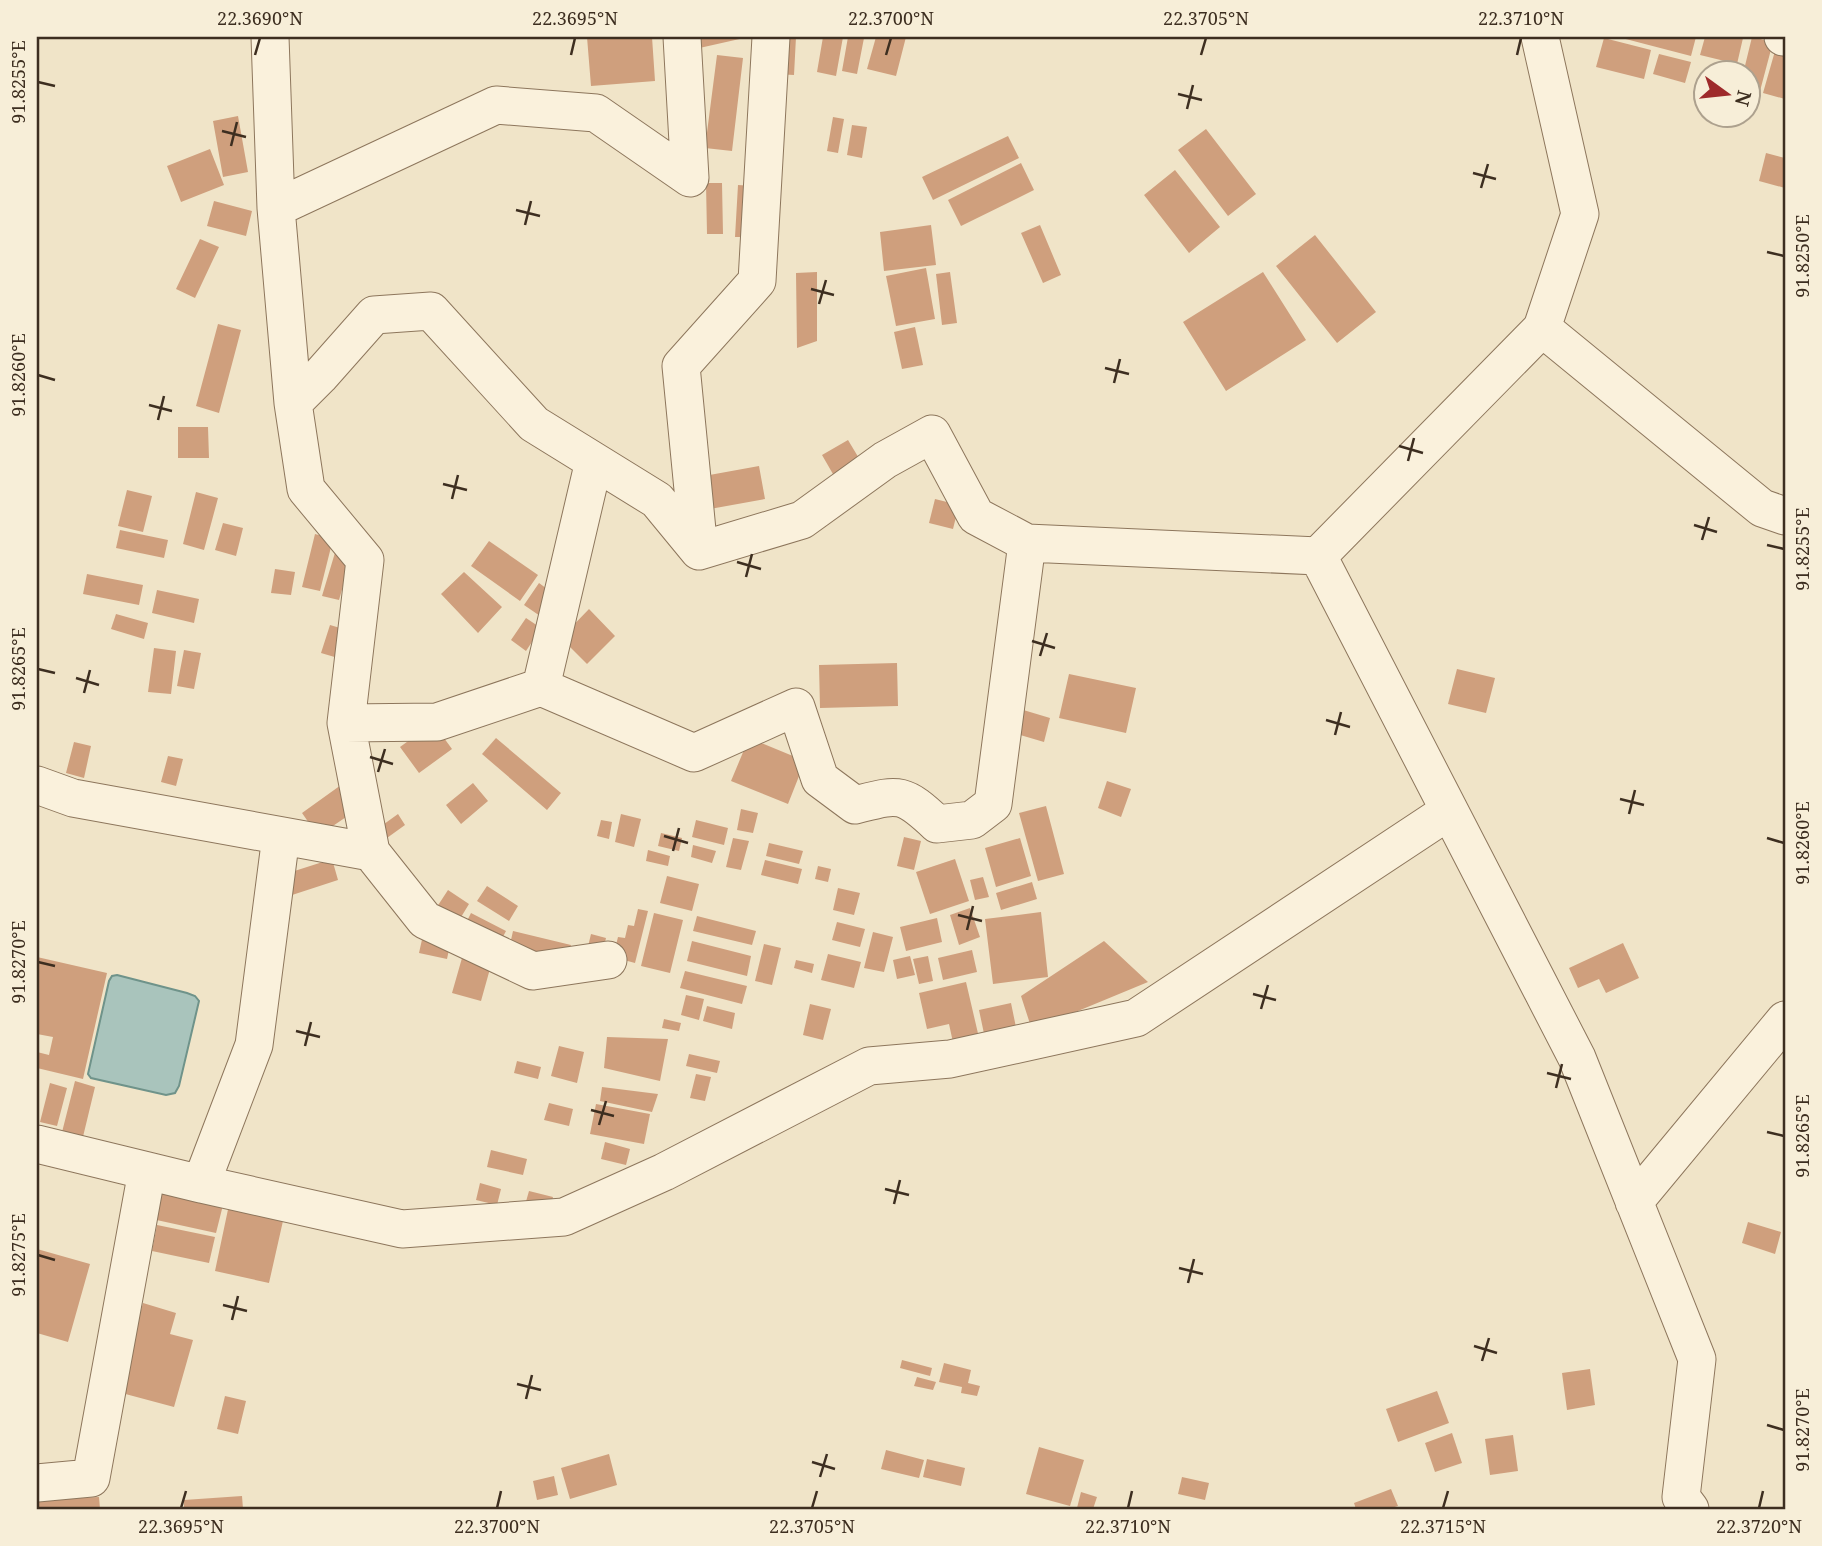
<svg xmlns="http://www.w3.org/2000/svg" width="1822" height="1546" viewBox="0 0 1822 1546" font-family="'Noto Serif',serif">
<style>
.water{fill:#a9c4bc;stroke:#6f938a;stroke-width:2}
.building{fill:#cf9f7d}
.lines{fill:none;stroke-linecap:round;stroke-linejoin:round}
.street-casing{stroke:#8d765c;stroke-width:39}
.street{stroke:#faf1dc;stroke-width:37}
.ticks{fill:none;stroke:#3d2e20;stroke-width:2.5}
.neatline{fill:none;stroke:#3d2e20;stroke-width:2.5}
.ticks-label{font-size:18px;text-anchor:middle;fill:#3d2e20}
</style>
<rect width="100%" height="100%" fill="#f0e4c8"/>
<path class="water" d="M117,975L187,993L195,996L199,1001L179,1086L175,1093L166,1095L91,1078L88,1074L109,981L112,976Z"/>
<path class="building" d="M587,37H652L655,81L591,86Z
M694,37H744V38L695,49Z
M777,37H796L794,75L775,74Z
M823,37H843L836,76L817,72Z
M848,37L864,38L857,74L842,71Z
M876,37H906L896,76L867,69Z
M1618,37H1696L1691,56Z
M1705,37L1743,38L1737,64L1700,55Z
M1752,37L1773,42L1760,91L1748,88V74H1743Z
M1604,38L1651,50L1644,79L1596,67Z
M1777,44L1785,46V99L1763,93Z
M1659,54L1691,62L1685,83L1653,74Z
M717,55L743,58L732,151L705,148Z
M238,116L248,172L223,177L213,121Z
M833,117L844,119L838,153L827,151Z
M852,125L867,127L862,158L847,155Z
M1206,129L1256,194L1228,216L1178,150Z
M1008,136L1019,158L933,200L922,177Z
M210,149L224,185L181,202L167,166Z
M1766,153L1785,158V188L1759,181Z
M1021,163L1034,190L961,226L948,200Z
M1175,170L1220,227L1189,253L1144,195Z
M706,183H722L723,234H707Z
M738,185L754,186L751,237H735Z
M214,201L252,211L246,236L207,226Z
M931,225L936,265L884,271L880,232Z
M1040,225L1061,275L1043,283L1021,233Z
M1315,235L1376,312L1337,343L1276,266Z
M200,239L219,247L195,298L176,289Z
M926,268L935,319L896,326L886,276Z
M817,272V341L797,348L796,273Z
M950,272L957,323L942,325L936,274Z
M1263,272L1306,340L1226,391L1183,322Z
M218,324L241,330L219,413L196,406Z
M915,327L923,365L902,369L894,332Z
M178,427H208L209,458H178Z
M848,440L863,465L837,481L822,455Z
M759,466L765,499L710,509L704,476Z
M127,490L152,496L143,532L118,526Z
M196,492L218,498L204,550L183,544Z
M935,499L959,505L953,529L929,523Z
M223,523L243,528L236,556L215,550Z
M120,530L168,540L164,558L116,548Z
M315,534L333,539L320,591L302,587Z
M489,541L538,575L520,601L471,566Z
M337,546L353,551L339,600L322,596Z
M275,569L295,572L291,595L271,593Z
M464,572L502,607L478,633L441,594Z
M87,574L143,585L139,605L83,594Z
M539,583L558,597L543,618L524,605Z
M157,590L199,599L194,623L152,613Z
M589,609L615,636L587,664L561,638Z
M116,614L148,623L144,639L111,629Z
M526,618L541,628L526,651L511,640Z
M330,625L347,630L338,658L321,653Z
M154,648L176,651L171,694L148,692Z
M184,650L201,653L194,689L177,686Z
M897,663L898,706L820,708L819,665Z
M1457,669L1495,678L1486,713L1448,704Z
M1069,674L1136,688L1126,733L1059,718Z
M1020,709L1050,718L1044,742L1013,733Z
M433,723L452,749L419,773L400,747Z
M496,738L561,793L547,810L482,754Z
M749,738L805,761L788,804L731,781Z
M74,742L91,746L84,778L66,773Z
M168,756L183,759L176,786L161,782Z
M1107,781L1131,789L1121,817L1098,808Z
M473,783L488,801L461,824L446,805Z
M341,785L358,809L318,836L302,813Z
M1046,806L1064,874L1038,881L1019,813Z
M741,809L758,813L753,833L737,830Z
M398,814L405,825L380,843L373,832Z
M621,814L641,819L634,847L615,842Z
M601,820L612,822L609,839L597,836Z
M696,820L728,828L724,845L692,837Z
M661,833L682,838L679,851L658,846Z
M904,837L921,841L914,870L897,866Z
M733,838L749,841L741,870L726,867Z
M1020,838L1031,876L996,887L985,848Z
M769,843L803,851L799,864L766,856Z
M693,845L716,851L712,863L691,857Z
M648,850L670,856L668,866L646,861Z
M332,859L338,880L289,896L282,875Z
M955,859L969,901L930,914L916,872Z
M765,860L802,869L798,884L761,875Z
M818,866L831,869L828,882L815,879Z
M667,876L699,884L692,911L660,903Z
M983,877L989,897L975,900L970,880Z
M1032,882L1037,899L1001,910L996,893Z
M487,886L518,906L509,921L477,901Z
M838,888L860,893L854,915L833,910Z
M448,890L469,904L455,927L433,913Z
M970,908L980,937L959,945L950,915Z
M638,909L648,911L635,963L613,957L618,937L625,938L628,925L634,926Z
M1041,912L1048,977L993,984L985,919Z
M471,913L506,931L497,948L463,929Z
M654,913L683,920L670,973L641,966Z
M697,916L756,931L752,945L693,931Z
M937,918L942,942L906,951L900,927Z
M837,922L865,929L860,947L832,940Z
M513,931L571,945L566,963L509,949Z
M873,932L893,937L884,972L864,968Z
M591,934L606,938L601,959L586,955Z
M423,935L451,940L447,959L419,953Z
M692,941L751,956L747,976L687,961Z
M1104,941L1148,982L1032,1030L1021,996Z
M1623,943L1639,978L1606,993L1599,979L1578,988L1569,968Z
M764,944L781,948L772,985L755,981Z
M972,950L977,972L943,980L938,958Z
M464,951L493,958L481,1001L452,993Z
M828,954L861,962L854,988L821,980Z
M910,956L915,975L897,979L893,960Z
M928,956L933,981L919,984L913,959Z
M37,957L107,973L83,1079L37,1068V1052L49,1055L53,1037L37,1034Z
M796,960L814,964L812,973L794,968Z
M685,971L747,986L742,1004L680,988Z
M966,982L980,1042L954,1047L949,1024L927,1029L919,993Z
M686,995L704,999L699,1020L681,1015Z
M1011,1003L1018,1037L986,1043L979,1010Z
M810,1004L831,1009L823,1040L803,1035Z
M707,1006L735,1013L732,1029L703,1021Z
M664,1019L681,1023L679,1031L662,1028Z
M607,1037L668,1039L660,1081L604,1068Z
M559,1046L584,1052L577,1083L551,1076Z
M689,1054L720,1061L717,1073L686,1066Z
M517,1061L541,1067L538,1079L514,1073Z
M696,1074L711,1077L705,1101L690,1098Z
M75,1081L95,1087L81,1145L60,1140Z
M50,1083L67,1088L57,1126L40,1122Z
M602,1087L658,1094L652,1112L600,1101Z
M549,1103L573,1109L569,1126L544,1120Z
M596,1104L650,1114L644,1144L590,1134Z
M605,1142L630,1149L626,1165L601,1159Z
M491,1150L527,1159L523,1175L487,1167Z
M480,1183L501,1189L497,1205L476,1200Z
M159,1187L224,1201L216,1233L152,1219Z
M529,1191L553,1197L549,1211L525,1205Z
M230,1200L285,1212L269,1283L215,1271Z
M1748,1222L1781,1232L1775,1254L1742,1243Z
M157,1225L215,1237L209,1263L152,1251Z
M37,1249L90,1264L68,1342L37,1333Z
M143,1303L176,1313L170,1334L193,1340L174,1407L118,1392Z
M902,1360L932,1368L930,1376L900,1368Z
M944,1363L971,1370L968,1383L980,1386L977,1396L961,1393L962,1387L939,1382Z
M1590,1369L1595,1405L1567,1410L1562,1373Z
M917,1377L936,1382L933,1390L914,1386Z
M1437,1391L1449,1423L1398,1442L1386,1409Z
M225,1396L246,1401L238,1434L217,1429Z
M1452,1433L1462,1463L1435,1472L1425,1443Z
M1513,1435L1518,1471L1490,1475L1485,1439Z
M1039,1447L1084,1460L1070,1506L1026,1494Z
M886,1450L924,1460L919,1478L881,1469Z
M609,1454L617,1485L570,1499L561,1468Z
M927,1459L965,1468L961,1486L923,1477Z
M554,1476L558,1495L537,1500L533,1481Z
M1182,1477L1209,1483L1205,1500L1178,1494Z
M1391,1489L1398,1506L1388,1509H1356L1354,1503Z
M1081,1492L1097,1497L1093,1509L1077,1508Z
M242,1496L243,1509H184V1500Z
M99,1497L100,1509H37V1500Z"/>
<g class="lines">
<defs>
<path id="street" d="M270,37L276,208L496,105L596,113L690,178L682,37
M771,37L757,281L681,366L699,551L802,520L885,460L932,434L976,516L1027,543L1318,556
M1540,37L1580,214L1542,328L1318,556L1577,1058L1697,1359L1681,1497L1690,1509
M1783,37H1785
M276,208L293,403L306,489L365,560L346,723L371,852
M1542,328L1762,508L1785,516
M293,403L320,376L374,315L431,311L534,424L657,500L699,551
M541,687L694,753L796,707L820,779L855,805C899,794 902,791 937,824L972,820L993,804L1027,543
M346,723L437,722L541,687L594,461
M37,785L73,798L371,852L425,920L533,971L608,960
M37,1144L201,1184L254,1045L281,836
M201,1184L402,1229L564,1217L664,1172L869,1066L950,1059L1136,1018L1449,811
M1634,1202L1785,1020
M37,1483L91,1478L147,1171"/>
</defs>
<use href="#street" class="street-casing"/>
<use href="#street" class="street"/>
</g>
<path class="ticks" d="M255,55L260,38M571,55L575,38M886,55L891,38M1201,55L1206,38M1517,55L1521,38M38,82L55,86M1178,94L1202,100M1187,109L1193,85M222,131L246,137M231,146L237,122M1473,173L1496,179M1481,188L1488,164M516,210L540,216M525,225L531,201M1767,252L1784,256M811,289L834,295M819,304L826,280M1105,368L1129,374M38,375L55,380M1114,383L1120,359M149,405L172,411M158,420L164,396M1399,446L1423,453M1408,461L1414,438M443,484L467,490M452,499L458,475M1694,525L1717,532M1702,540L1709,517M1767,545L1784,549M737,562L761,569M746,577L752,554M1032,641L1055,648M1040,656L1047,633M38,669L55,673M76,678L99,685M84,693L90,670M1326,720L1350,727M1335,735L1341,712M370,757L393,764M378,772L385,749M1620,799L1644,805M1629,814L1635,790M664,836L688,843M1767,838L1784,843M673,851L679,828M958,915L982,921M967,930L973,906M38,962L55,966M1253,994L1276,1000M1261,1009L1268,985M296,1031L320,1037M305,1046L311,1022M1547,1073L1571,1079M1556,1088L1562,1064M591,1110L614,1116M599,1125L606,1101M1767,1132L1784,1136M885,1189L909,1195M894,1204L900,1180M38,1255L55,1260M1179,1268L1203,1274M1188,1283L1194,1259M223,1305L247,1311M232,1320L238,1296M1474,1346L1497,1353M1482,1361L1489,1338M517,1384L541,1390M526,1399L532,1375M1767,1425L1784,1430M812,1462L835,1469M820,1477L827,1454M181,1508L186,1491M497,1508L501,1491M812,1508L817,1491M1128,1508L1132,1491M1443,1508L1448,1491M1759,1508L1763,1491"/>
<rect width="1822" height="1546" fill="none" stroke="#f7eed8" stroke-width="77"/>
<g transform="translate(1727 94) rotate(105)"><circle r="33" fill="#f7eed8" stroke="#ada18e" stroke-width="2"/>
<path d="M0-5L12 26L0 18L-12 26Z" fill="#9e2a2b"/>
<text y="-10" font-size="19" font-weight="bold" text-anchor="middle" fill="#3d2e20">N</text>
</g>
<rect x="38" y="38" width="1746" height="1470" class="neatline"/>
<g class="ticks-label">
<text x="260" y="25">22.3690°N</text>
<text x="575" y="25">22.3695°N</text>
<text x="891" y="25">22.3700°N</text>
<text x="1206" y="25">22.3705°N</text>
<text x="1521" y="25">22.3710°N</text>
<text transform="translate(19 82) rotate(-90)" y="6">91.8255°E</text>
<text transform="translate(1803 256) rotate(-90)" y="6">91.8250°E</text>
<text transform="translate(19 375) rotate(-90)" y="6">91.8260°E</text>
<text transform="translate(1803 549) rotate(-90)" y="6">91.8255°E</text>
<text transform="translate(19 669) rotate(-90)" y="6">91.8265°E</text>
<text transform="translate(1803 843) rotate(-90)" y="6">91.8260°E</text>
<text transform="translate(19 962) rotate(-90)" y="6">91.8270°E</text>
<text transform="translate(1803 1136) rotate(-90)" y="6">91.8265°E</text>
<text transform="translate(19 1255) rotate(-90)" y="6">91.8275°E</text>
<text transform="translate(1803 1430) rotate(-90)" y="6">91.8270°E</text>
<text x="181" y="1533">22.3695°N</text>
<text x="497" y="1533">22.3700°N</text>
<text x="812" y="1533">22.3705°N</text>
<text x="1128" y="1533">22.3710°N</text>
<text x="1443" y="1533">22.3715°N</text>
<text x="1759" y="1533">22.3720°N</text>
</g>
</svg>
